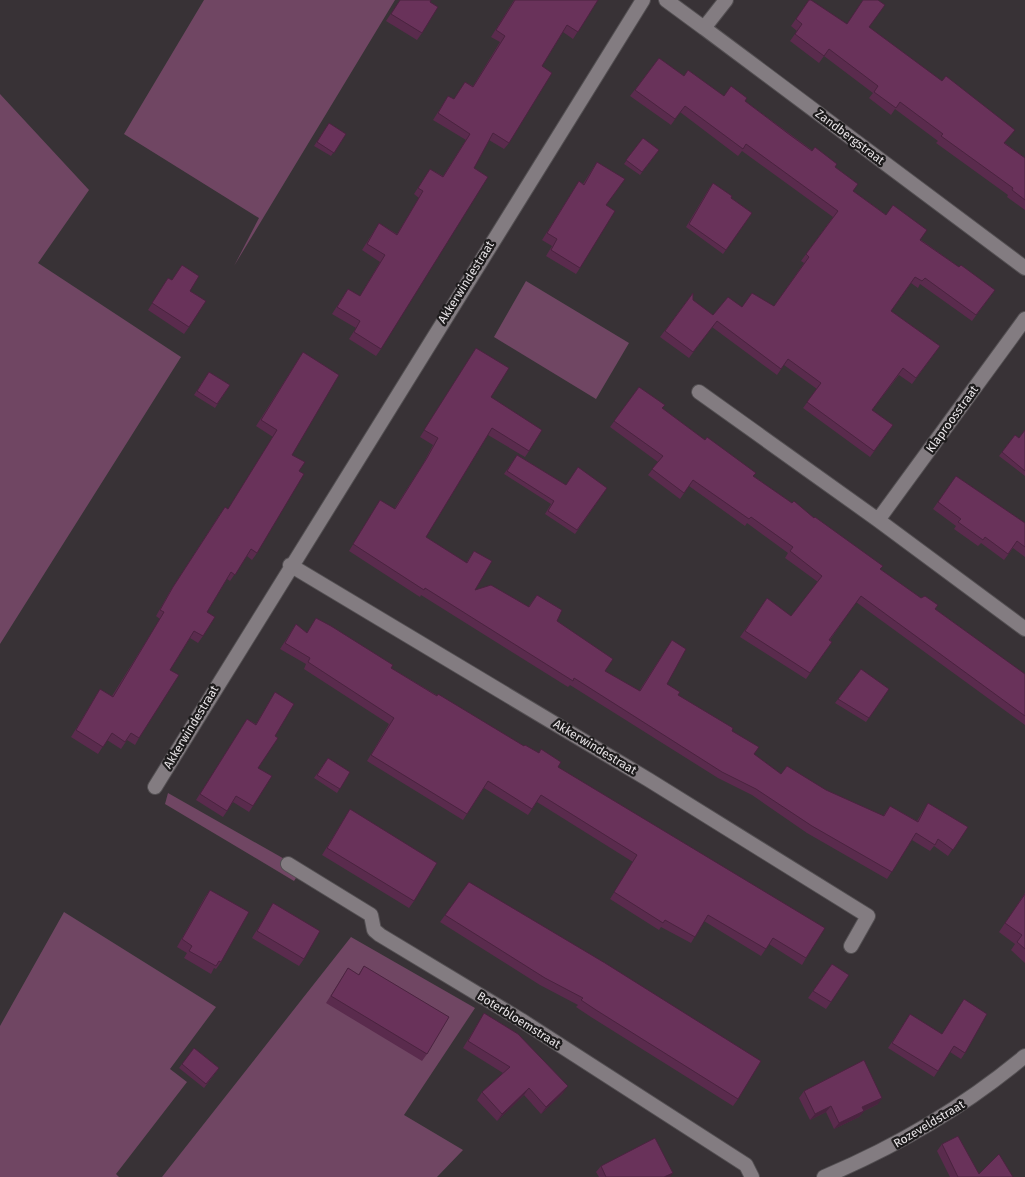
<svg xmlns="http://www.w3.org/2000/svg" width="1025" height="1177" viewBox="0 0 1025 1177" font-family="'Fira Sans',sans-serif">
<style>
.green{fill:#704663}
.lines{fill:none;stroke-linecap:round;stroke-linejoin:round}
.minor-casing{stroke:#534f52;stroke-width:16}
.tertiary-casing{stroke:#534f52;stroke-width:16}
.minor{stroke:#837c81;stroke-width:14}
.tertiary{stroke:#837c81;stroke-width:14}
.wall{fill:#5a2b4d}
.shaded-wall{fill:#4a233f}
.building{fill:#69325a;stroke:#4a233f}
.labels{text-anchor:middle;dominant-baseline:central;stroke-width:4.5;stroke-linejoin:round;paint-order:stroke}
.street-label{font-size:12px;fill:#e8e4e7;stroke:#1d1b1c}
</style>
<rect width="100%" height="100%" fill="#383236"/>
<path class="green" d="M204,0H395L234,266L259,218L124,134Z
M0,94L89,190L38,263L181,357L0,644Z
M526,281L629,343L596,399L494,337Z
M168,793L302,869L294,881L165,804Z
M64,912L216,1007L170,1069L187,1082L116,1174L119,1177H0V1026Z
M351,937L475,1008L404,1115L463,1150L437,1177H162Z"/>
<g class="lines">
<defs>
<path id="minor" d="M666,0L704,28
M726,0L704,28L1025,268
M699,392L878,520L1025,629
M878,520L1025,319
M290,565L649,780L868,916L851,946
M155,787L643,0
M288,864L371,915L374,930L380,935L521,1020L746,1165L752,1177"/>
<path id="tertiary" d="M824,1177C899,1145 962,1108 1025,1056"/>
</defs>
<use href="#minor" class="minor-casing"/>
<use href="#tertiary" class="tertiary-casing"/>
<use href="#minor" class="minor"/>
<use href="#tertiary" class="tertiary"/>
</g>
<path class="wall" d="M400,0H431L430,2L422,33L417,40L386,21Z
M514,0H598L573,39L563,32L542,66L509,143L504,149L489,140L474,168L381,349L376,356L349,339L356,328L332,314L348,289L360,296L380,262L362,250L379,223L397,234L419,198L414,194L430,169L443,176L466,140L433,120L448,96L454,99L465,82L473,86L500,42L491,37Z
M809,0L847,24L869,27L1005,143L1025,158V210L1007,197L1008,195L936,143L938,141L895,109L891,115L869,98L873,93L824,56L819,63L790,41L797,31L791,26Z
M659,58L684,76L724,96L745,101L835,167L853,191L959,267L995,290L972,321L920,284L918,288L911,283L891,311L940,346L912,384L899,375L872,410L893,425L870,457L803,408L817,389L784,365L777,375L712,327L689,358L660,337L693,293V300L713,315L742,307L774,306L804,263L801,261L833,217L742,151L738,156L680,112L671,125L630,96Z
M329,123L346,134L331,156L314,146Z
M643,138L659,150L640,175L624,164Z
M597,162L606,205L580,268L576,274L546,256L552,246L542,240L579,181L583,184Z
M710,187L731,198L752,213L723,254L686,227Z
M168,278L190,291L189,327L184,334L148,310Z
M476,348L491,397L529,451L525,457L488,435L426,537L466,563L474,551L475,590L528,607L537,595L557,621L605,671L639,691L672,640L667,684L678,695L732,731L754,754L781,774L826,790L883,816L890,806L917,821L928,803L968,827L948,856L934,846L930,851L912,840L887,879L807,833L752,795L718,778L570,685L568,687L421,595L420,597L349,551L380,500L394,509L423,464L433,445L420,437Z
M303,352L292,455L299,471L257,553L252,560L247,556L230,581L227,579L207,612L203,636L198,643L190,638L170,670L139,738L135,745L127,740L121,749L107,740L98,754L71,737L100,689L112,696L160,619L156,616L169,593L220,514L228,509L273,437L256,426Z
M209,372L230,385L215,408L194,395Z
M639,387L662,408L753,476L814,518L880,569L1025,674V725L856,602L830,640L832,642L806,679L740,637L767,598L791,616L818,582L785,558L788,553L747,523L745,526L689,486L680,499L648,475L658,462L610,427Z
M1025,430V476L999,456L1015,435L1019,438Z
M517,455L566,485L607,488L575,534L545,514L551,504L504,474Z
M956,476L1025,523V557L1013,548L1004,560L981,543L978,546L954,529L956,526L933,509Z
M316,618L391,668L558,767L806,958L802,965L769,944L761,956L704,921L691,943L661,927L659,930L610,899L633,862L537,802L528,815L484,788L463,820L367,761L389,724L304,669L306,664L280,649L296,624L307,633Z
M861,669L889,689L866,722L835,703Z
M275,692V736L258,768L253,806L249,812L233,802L223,817L196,800L247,719L256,724Z
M328,758L350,772L337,793L314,778Z
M350,809L414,901L409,908L322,855Z
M469,882L738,1099L733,1106L591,1017L576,1007L578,1005L540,985L440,922Z
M210,890L221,962L216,969L214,968L211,974L184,958L187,953L177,947L205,897Z
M1025,893V963L1011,950L1015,944L999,932Z
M273,903L304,959L299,966L252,938Z
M832,964L831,1002L826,1009L808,998Z
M364,966L427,1054L422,1061L326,1003L348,968L358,975Z
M484,1013L563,1093L541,1114L524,1095L497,1121L477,1100L482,1092L503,1073L463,1048Z
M910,1014L965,1053L961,1059L950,1052L934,1077L888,1048Z
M194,1048L219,1068L204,1088L179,1068Z
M804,1091L878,1104L864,1111L859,1117L834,1129L826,1112L810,1120L799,1098Z
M942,1144L979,1174L1013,1177H950L937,1151Z
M601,1166L670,1177H599L596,1172Z"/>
<path class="shaded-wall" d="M568,1086L563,1093L541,1114L546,1107Z
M529,1088L524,1095L497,1121L502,1114Z
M882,1098L878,1104L858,1114L862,1107Z
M831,1106L826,1112L810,1120L815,1114Z
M864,1111L859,1117L834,1129L839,1123Z
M673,1173L670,1177H664Z"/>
<path class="building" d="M400,0H431L430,2L438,7L422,33L391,14Z
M515,0H598L578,32L567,25L542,66L552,73L509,143L493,133L474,168L488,177L381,349L354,332L360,321L337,307L348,289L360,296L385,255L367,244L379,223L397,235L423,191L418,188L430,169L443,177L470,134L438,113L448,96L454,99L465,82L473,87L505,36L496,30Z
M809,0H811L847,24L863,0H878L885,5L869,27L942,81L946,76L1015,130L1004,143L1025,158V200L1012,190L1013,188L941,136L943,134L900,102L896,108L874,92L878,86L829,49L824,56L795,34L802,24L796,19Z
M659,58L684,76L688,70L724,96L731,86L747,98L745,101L790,135L812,151L815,147L837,164L835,167L858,184L853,191L886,215L893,205L927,230L920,240L959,267L961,265L995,290L976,315L925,278L922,281L915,277L891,311L940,346L916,378L903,368L872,410L893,425L874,451L807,402L821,383L788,359L781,369L717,321L693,352L665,331L693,293V300L713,315L728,297L742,307L752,293L774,306L809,257L806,254L838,211L746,144L743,149L685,106L675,119L635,90Z
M329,123L346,134L334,153L317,142Z
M643,138L659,150L642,172L626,160Z
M597,162L625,179L606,205L615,211L580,268L551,250L557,239L547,233L579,181L584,185Z
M713,183L732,196L731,198L752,213L726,250L689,224Z
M182,265L199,276L190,291L206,301L189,327L152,303L168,278L172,280Z
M476,348L509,368L491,397L542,430L529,451L492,428L426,537L467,563L474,551L492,561L475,590L491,585L529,607L537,595L562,610L557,621L613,659L605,671L640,691L672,640L686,649L667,684L680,692L678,695L733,728L732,731L759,747L754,754L781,774L787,766L826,790L884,816L890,806L918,822L928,803L968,827L953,850L938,839L935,845L916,833L892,872L812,826L756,789L722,772L574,678L573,681L425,588L424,590L353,544L380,500L395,509L427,458L438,438L424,430Z
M303,352L339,375L292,455L305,462L299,471L304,474L257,553L251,549L235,575L231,572L207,612L215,617L203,636L194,631L170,670L179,675L139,738L131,733L125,742L112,733L103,747L76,730L100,689L113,697L164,612L160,610L173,587L225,507L228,509L277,430L261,420Z
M209,372L230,385L217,404L197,391Z
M639,387L665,405L662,408L705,440L707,437L756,473L753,476L792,503L794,501L814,518L815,517L883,566L880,569L921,598L925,596L938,605L935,609L1025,674V716L861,596L829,640L832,642L810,673L745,631L767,598L791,616L822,576L790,551L793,547L751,517L749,519L693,480L684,493L652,469L663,456L614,421Z
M1025,430V471L1002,452L1015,435L1019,438Z
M517,455L566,485L578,467L607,488L577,530L548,511L554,501L507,471Z
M956,476L1025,523V547L1017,541L1008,554L985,537L983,540L958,522L961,519L938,502Z
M316,618L331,626L393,665L391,668L437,696L438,694L524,746L525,745L539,753L541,749L561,762L558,767L825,928L806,958L773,938L766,949L708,915L695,937L665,920L663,923L614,892L637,855L541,795L532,809L488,781L467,814L371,755L394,718L308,662L310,658L285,643L296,624L307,633Z
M861,669L889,689L869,718L838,699Z
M275,692L294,704L275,736L278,738L258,768L272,776L253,806L236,796L227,811L200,794L247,719L256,725Z
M328,758L350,772L340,789L317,775Z
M350,809L437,863L414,901L327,848Z
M469,882L605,963L761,1061L738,1099L596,1010L581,1000L583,998L545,978L445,915Z
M210,890L249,912L221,962L219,961L216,966L189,951L192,946L182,939Z
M1025,894V949L1017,942L1022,935L1005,923Z
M273,903L320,931L304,959L257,931Z
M832,964L849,975L831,1002L813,991Z
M364,966L449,1017L427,1054L331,996L348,968L359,975Z
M964,999L987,1014L965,1053L954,1046L938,1071L892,1043L910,1014L942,1034Z
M484,1013L518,1034L568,1086L546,1107L529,1088L502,1114L482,1092L510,1067L468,1041Z
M194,1048L219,1068L206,1084L182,1064Z
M864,1060L882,1098L862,1107L864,1111L839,1123L831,1106L815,1114L804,1091Z
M958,1136L979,1174L999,1154L1013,1177H958L942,1144Z
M655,1138L673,1173L664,1177H606L601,1166Z"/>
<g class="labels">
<g class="street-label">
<text transform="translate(850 137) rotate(37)">Zandbergstraat</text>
<text transform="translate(466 282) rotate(-58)">Akkerwindestraat</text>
<text transform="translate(952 419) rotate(-54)">Klaproosstraat</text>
<text transform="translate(191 727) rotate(-59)">Akkerwindestraat</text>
<text transform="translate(595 747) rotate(31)">Akkerwindestraat</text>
<text transform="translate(519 1020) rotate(32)">Boterbloemstraat</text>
<text transform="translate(929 1124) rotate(-31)">Rozeveldstraat</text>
</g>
</g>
</svg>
